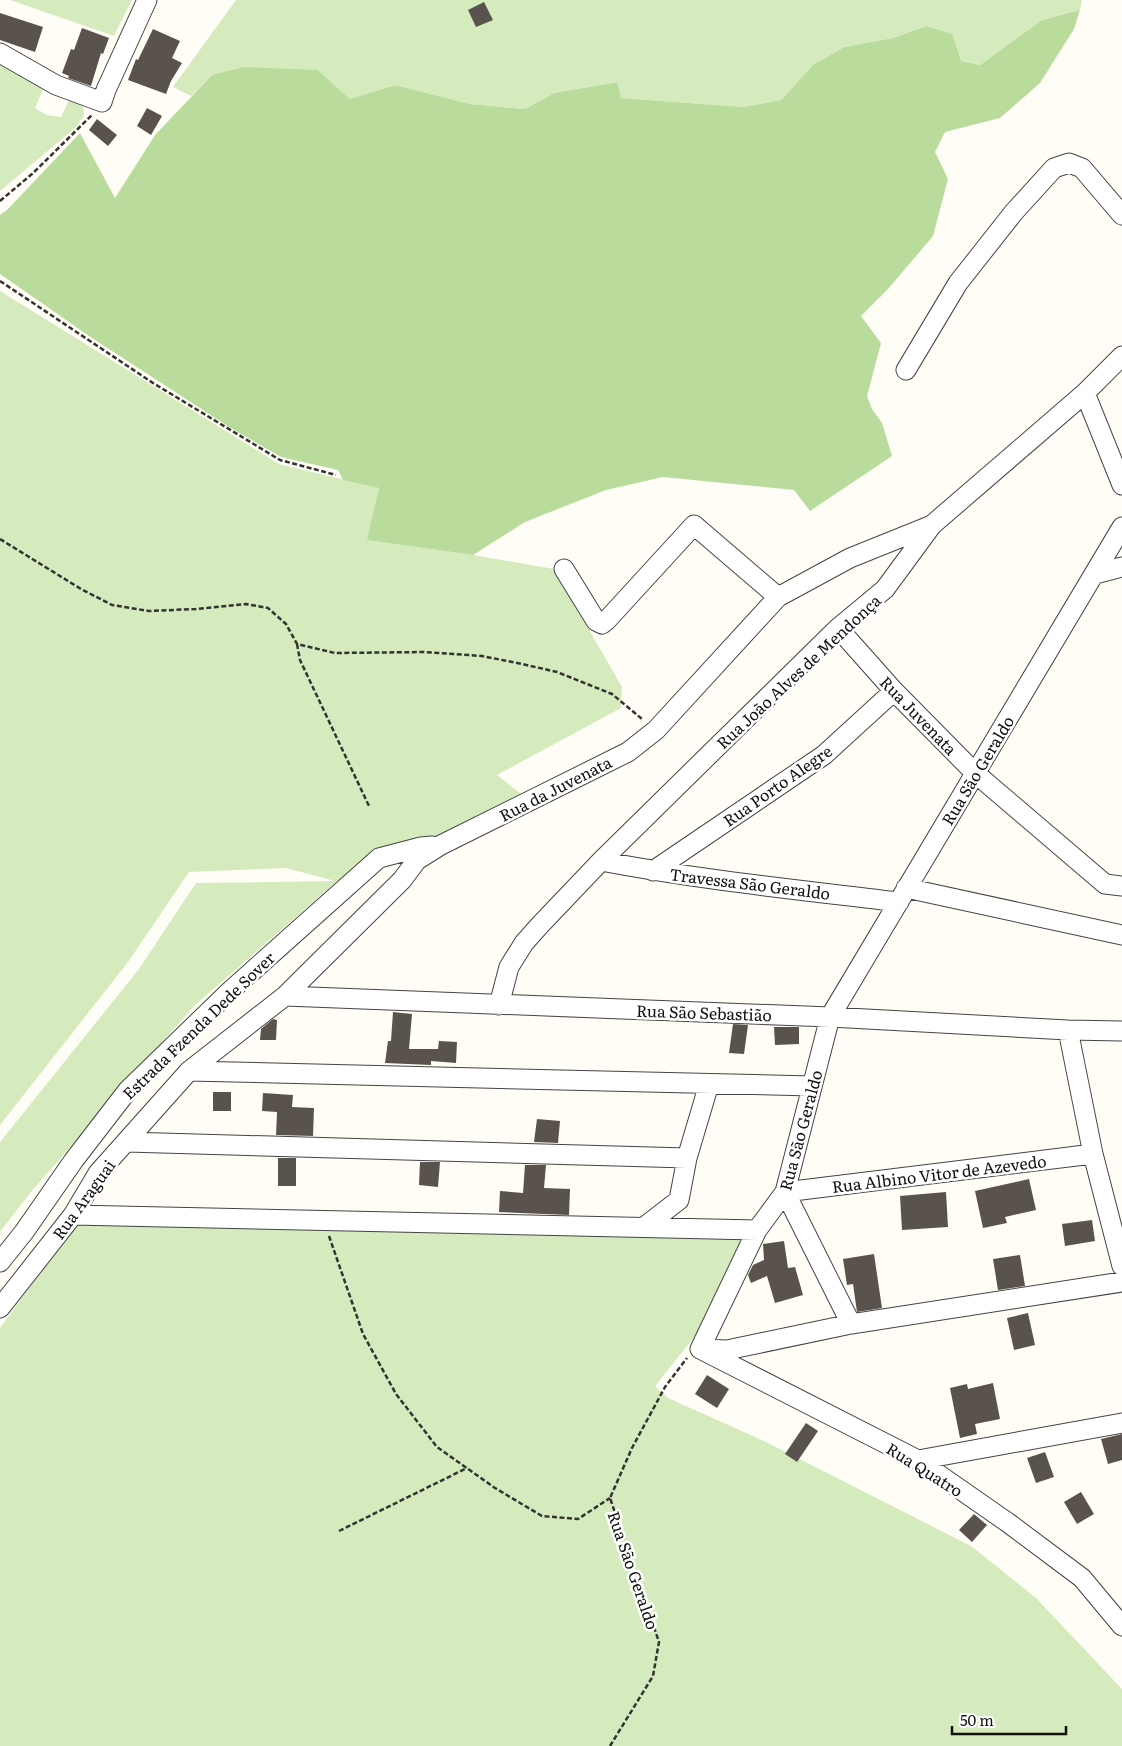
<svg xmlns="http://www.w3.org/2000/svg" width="1122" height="1746" viewBox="0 0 1122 1746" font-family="Literata,serif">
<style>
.green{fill:#d5ebbd}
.forest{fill:#b9dc9c}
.building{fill:#5a524d}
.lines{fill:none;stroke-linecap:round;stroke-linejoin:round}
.street-casing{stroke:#444;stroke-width:21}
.path{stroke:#333;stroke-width:2.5;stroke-dasharray:5 2.5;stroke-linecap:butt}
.street{stroke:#fff;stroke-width:19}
.labels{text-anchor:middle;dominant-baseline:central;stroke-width:5;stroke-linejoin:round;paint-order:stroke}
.street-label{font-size:16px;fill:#111;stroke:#fff}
</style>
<rect width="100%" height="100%" fill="#fffdf5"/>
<path class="green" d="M10,0H132L114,36Z
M236,0H1082L1080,10L1042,20L980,65L961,61L926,26L893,38L844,47L813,65L781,100L743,107L621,98L616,82L554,93L525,109L470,104L395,85L350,99L318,70L212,75L191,96L173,87Z
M0,61L43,89L35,108L47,115L61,117L70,98L83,106L84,116L75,128L0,191Z
M0,291L279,464L379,488L368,540L473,555L554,569L622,687L621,708L497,775L525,797L436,838L375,854L337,881L194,1006L30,1193L0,1232V1142L139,969L196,883L335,881L286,868L189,872L128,962L0,1125Z
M78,1222L748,1239L699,1331L655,1386L668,1398L764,1441L971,1546L1036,1598L1122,1689V1746H0V1328Z"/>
<path class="forest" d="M1080,10L1074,29L1040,83L1000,118L945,132L935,152L948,179L933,236L888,289L861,316L881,343L867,396L872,409L882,423L892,456L810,511L794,490L663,477L606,490L525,522L473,555L367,540L379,488L343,480L338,470L281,457L229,427L89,336L0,274V215L7,210L80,133L115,198L155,135L212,75L244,67L318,70L350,99L395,85L470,104L525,109L554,93L617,82L621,98L743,107L781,100L813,65L844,47L893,38L926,26L952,34L961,61L980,65L1042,20Z"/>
<path class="building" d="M484,2L493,20L476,27L468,10Z
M0,13L43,27L35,52L0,40Z
M82,28L109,38L103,54L101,53L91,86L68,78L69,76L62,73L71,49L74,50Z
M153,29L180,41L172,58L182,63L171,81L166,94L128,80L136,59L138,60Z
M147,108L162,116L151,135L137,126Z
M97,119L117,135L108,146L89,130Z
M393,1012L412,1014L409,1049H438L439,1041L457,1042L456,1063L431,1061V1065L385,1063L388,1041H391Z
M273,1019L277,1020L276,1040H260L261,1029Z
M733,1024L748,1025L744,1054L729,1053Z
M774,1027H799V1044L775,1045Z
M213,1092H231V1111H213Z
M263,1093L293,1095L292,1107L314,1108L313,1136L276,1135L277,1112L262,1111Z
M537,1119L560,1121L558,1143L534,1142Z
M278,1158H296V1186H278Z
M420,1162H440L438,1187L419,1185Z
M525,1165H546L544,1188L570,1189L569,1215L499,1212L500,1191L523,1193Z
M1029,1179L1036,1210L1005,1217L1007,1223L983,1228L975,1191Z
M946,1192L948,1227L902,1230L900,1196Z
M1092,1220L1095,1241L1065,1246L1062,1224Z
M784,1241L788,1268L795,1267L803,1295L775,1303L767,1276L751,1283L748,1275L753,1265L764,1260L763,1244Z
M874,1254L882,1308L857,1312L853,1284L847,1285L843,1259Z
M1020,1255L1025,1286L998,1290L993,1259Z
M1028,1313L1035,1345L1014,1350L1007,1318Z
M707,1375L729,1389L717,1408L695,1394Z
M993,1383L1000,1419L975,1424L977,1434L960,1438L950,1388L967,1384L968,1389Z
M806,1423L818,1431L797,1462L785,1454Z
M1122,1434V1460L1108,1464L1101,1439Z
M1045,1452L1054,1477L1036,1483L1027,1458Z
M1081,1492L1094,1514L1077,1524L1064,1502Z
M974,1514L987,1525L972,1542L959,1530Z"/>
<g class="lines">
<defs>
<path id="street" d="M0,53L56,85L102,102L106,90L147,0
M906,370L958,283L1014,212L1054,168L1069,163L1082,168L1122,215
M1085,393L1122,485
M564,569L596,621L602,624L607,620L694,525L778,597
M1095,574L1122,567
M838,628L894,691L975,773L1105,884L1122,886
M601,861C700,880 800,890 899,902
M653,871L824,755L894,691
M906,888L1122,935
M285,996L830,1017L1068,1030L1122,1031
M499,1005L509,967L524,943L540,925L601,861L838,628L885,589L932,525L1085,393L1122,356
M1068,1030L1093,1154L1122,1266
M189,1071L812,1086
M127,1142L687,1158
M73,1215L757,1230
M644,1227L679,1200L687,1158L709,1084
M0,1262L24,1232L74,1160L128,1090L230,991L379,858L421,847L432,846
M0,1308L73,1215L98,1173L189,1071L285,996L402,880L417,860L441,845L628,752L656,730L778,597L850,558L932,525
M851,1324L785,1192L1093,1154
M700,1349L757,1230L785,1192L830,1017L1122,527
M700,1349L918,1460L1007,1522L1082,1578L1122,1626
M704,1349L727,1350L851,1324L1122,1282
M918,1460L1122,1423"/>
</defs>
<use href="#street" class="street-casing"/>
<path class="path" d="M0,201L32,174L92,115
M0,281L153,383L280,460L336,475
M0,539L81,589L112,605L149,611L196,609L246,604L268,608L286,624L297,644L335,653L424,652L482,656L522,664L557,672L612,694L642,719
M297,644L300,660L369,806
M329,1236L363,1334L396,1394L437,1447L495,1488L542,1516L578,1519L610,1498
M339,1531L467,1468
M610,1746L653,1676L659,1642L610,1498L632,1448L665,1387L687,1358"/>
<use href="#street" class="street"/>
</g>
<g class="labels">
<g class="street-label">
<text transform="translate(798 671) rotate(-43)">Rua João Alves de Mendonça</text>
<text transform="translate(919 715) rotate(46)">Rua Juvenata</text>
<text transform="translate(977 770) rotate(-59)">Rua São Geraldo</text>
<text transform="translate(777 785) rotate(-35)">Rua Porto Alegre</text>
<text transform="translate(555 788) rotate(-27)">Rua da Juvenata</text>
<text transform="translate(750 883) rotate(7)">Travessa São Geraldo</text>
<text transform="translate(704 1012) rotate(2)">Rua São Sebastião</text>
<text transform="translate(198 1025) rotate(-44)">Estrada Fzenda Dede Sover</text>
<text transform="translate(800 1130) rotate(-75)">Rua São Geraldo</text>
<text transform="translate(939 1173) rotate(-7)">Rua Albino Vitor de Azevedo</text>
<text transform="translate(83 1199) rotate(-54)">Rua Araguai</text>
<text transform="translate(925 1469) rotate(32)">Rua Quatro</text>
<text transform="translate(634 1570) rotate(71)">Rua São Geraldo</text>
</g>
</g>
<path d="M952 1726v8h114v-8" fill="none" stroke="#111111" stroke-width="2.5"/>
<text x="960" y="1726" font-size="15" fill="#111111" stroke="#ffffff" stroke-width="4" paint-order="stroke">50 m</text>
</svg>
